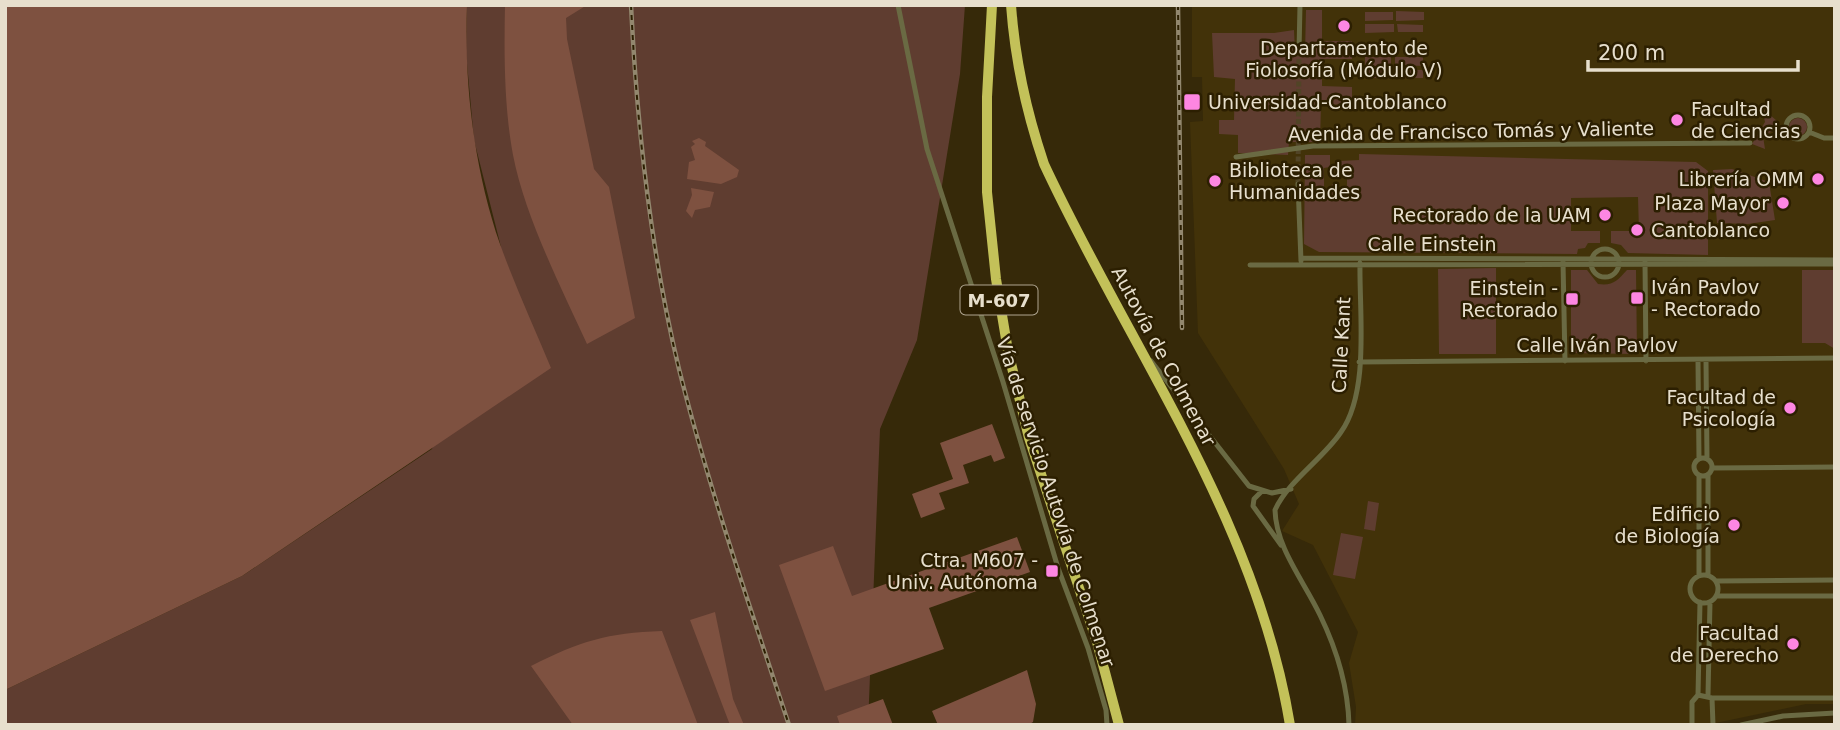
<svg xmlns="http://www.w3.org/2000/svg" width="1840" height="730" viewBox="0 0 1840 730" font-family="'DejaVu Sans',sans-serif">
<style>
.built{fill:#423209}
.green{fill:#5f3d30}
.forest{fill:#7e5140}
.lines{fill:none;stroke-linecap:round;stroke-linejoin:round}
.street-tunnel{stroke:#514426;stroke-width:5;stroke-dasharray:5 2.5;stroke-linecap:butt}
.street{stroke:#6a6a43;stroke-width:5}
.highway{stroke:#c3c159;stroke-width:10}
.rail-casing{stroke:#92876e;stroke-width:4.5}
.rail{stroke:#2c1f01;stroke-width:2;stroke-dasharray:5;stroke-linecap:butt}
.poi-dot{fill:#fd86e2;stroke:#2c1f01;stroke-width:2.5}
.labels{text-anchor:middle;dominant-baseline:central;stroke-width:5;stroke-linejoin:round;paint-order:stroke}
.shield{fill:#2c1f01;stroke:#afa590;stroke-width:2}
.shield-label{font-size:18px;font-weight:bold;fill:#e7dfcd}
.poi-label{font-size:19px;fill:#e7dfcd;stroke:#2c1f01;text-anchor:end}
.street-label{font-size:19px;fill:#e7dfcd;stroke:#2c1f01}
</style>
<rect width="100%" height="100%" fill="#362909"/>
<path class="built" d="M1192,5H1835V704H1806L1706,725H1355L1356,707L1349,663L1358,632L1313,545L1282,531L1299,504L1284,469L1198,333L1190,122L1203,121L1202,77H1192Z"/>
<path class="green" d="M467,5H965L960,74L917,340L880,429L868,725H5V690L242,576L432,449L501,247L474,140L466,52Z
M1306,10H1322V41H1352V59H1322V86L1352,87V104L1321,105L1320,142H1289L1288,155L1238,153V135L1219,134V120H1234L1235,79L1214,77L1212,33H1274L1294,30L1295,52L1305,53Z
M1396,11L1424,12V20L1396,21Z
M1365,12H1393V20L1365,21Z
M1365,24H1394V32L1365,33Z
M1397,24L1423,25V32H1398Z
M1365,57H1391V66H1365Z
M1395,57H1423V66L1395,65Z
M1365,69H1390V78H1365Z
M1395,69L1423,70V78H1395Z
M1762,108L1777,121V129L1763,136L1765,149L1752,144L1765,122Z
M1789 127a9 9 0 1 1 18 0a9 9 0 1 1-18 0Z
M1359,154L1696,162L1708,171V255L1628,253L1621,245L1611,243V231H1639L1638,197L1571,198V231H1600V243H1588L1585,248L1578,249L1577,254L1319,252L1304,244L1305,155H1330V167L1324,168V192H1331L1332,184H1339V192H1347V168L1341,167L1340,161L1359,160Z
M1732,169L1769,182L1775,220L1748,224L1717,223L1713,170Z
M1496,268V354H1439L1438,269Z
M1571,270H1587L1598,284C1613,286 1617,281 1627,270H1636L1637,354L1571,353Z
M1802,270H1835V349L1825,343H1802Z
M1368,501L1379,503L1375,531L1364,529Z
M1341,533L1363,537L1355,579L1333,575Z"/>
<path class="forest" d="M5,5H467C464,85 474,168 500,244C515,286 534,327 551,368L242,576L5,690Z
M505,5H587L566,18L567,39L594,169L609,187L635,318L587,344C561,287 525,217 513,155C504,106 504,54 505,5Z
M699,138L706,142L705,146L739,170L737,177L721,184L687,179L689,162L695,160L691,147L695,144L692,141Z
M691,188L714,192L710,207L695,210L692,218L686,211L692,195Z
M992,424L1005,458L994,462L991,455L963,465L969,483L939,493L945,509L921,518L912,494L953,479L940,443Z
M1017,537L1030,572L929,608L944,649L825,691L779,565L833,546L852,596Z
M715,612L733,699L744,725H730L690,620Z
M662,631L698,725H573L531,666C580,641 607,633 662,631Z
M1027,670L1036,704L1033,722L1028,725H938L932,711Z
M883,699L893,725H840L837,716Z"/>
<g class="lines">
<path class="street-tunnel" d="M1298,184L1299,51"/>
<path class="street" d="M898,5L927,149L1003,382L1058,568L1088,648L1106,710L1107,725
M1299,51L1300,5
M1786 127a12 12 0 1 1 24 0a12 12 0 1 1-24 0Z
M1809,132L1824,138H1835
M1236,157L1313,146L1750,143
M1298,184L1301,261
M1591 263a14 14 0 1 1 28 0a14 14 0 1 1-28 0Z
M1301,258L1835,260
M1563,262L1565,361
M1645,262L1646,361
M1250,265L1835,264
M1151,361L1249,486L1272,493L1291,489
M1698,361L1699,459
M1706,361L1707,459
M1359,362L1835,358
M1694 467a9 9 0 1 1 18 0a9 9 0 1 1-18 0Z
M1713,468L1835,467
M1699,475V575
M1708,475V575
M1262,491L1254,499L1253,506L1281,545
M1690 589a14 14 0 1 1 28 0a14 14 0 1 1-28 0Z
M1716,581L1835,580
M1716,596H1835
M1698,695L1700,602
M1708,695L1710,602
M1712,698H1835
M1349,725C1348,686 1337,650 1320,615C1304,581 1276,548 1275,510C1288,481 1323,459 1341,432C1370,391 1359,312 1360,263
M1692,725V702L1698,695L1712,698L1713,725
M1741,725L1783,716L1835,713"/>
<path class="highway" d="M992,5L987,97V192L996,279L1008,351L1029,438L1097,642L1119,725
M1011,5C1015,61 1026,111 1044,164C1130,349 1256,518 1290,725"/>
<defs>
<path id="rail" d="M631,5C637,128 650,249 679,369C709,489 750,607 789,725
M1178,5L1182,328"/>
</defs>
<use href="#rail" class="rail-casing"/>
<use href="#rail" class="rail"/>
</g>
<g class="poi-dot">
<circle cx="1344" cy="26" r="7"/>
<rect x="1183" y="93" width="18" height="18" rx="3.5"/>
<circle cx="1677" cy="120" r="7"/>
<circle cx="1818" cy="179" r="7"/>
<circle cx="1215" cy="181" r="7"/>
<circle cx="1783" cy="203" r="7"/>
<circle cx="1605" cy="215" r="7"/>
<circle cx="1637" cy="230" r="7"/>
<rect x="1630" y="291" width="14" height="14" rx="3.5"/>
<rect x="1565" y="292" width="14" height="14" rx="3.5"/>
<circle cx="1790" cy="408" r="7"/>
<circle cx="1734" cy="525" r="7"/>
<rect x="1045" y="564" width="14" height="14" rx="3.5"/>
<circle cx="1793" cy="644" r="7"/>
</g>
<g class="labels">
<rect class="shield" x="960.5" y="285.5" width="77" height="29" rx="5"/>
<g class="shield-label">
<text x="999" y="300">M-607</text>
</g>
<g class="poi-label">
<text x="1344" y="48" text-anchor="middle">Departamento de<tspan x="1344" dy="22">Fiolosofía (Módulo V)</tspan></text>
<text x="1208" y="102" text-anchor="start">Universidad-Cantoblanco</text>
<text x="1691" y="109" text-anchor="start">Facultad<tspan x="1691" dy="22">de Ciencias</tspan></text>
<text x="1229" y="170" text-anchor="start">Biblioteca de<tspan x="1229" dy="22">Humanidades</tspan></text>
<text x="1804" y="179">Librería OMM</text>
<text x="1769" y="203">Plaza Mayor</text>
<text x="1591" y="215">Rectorado de la UAM</text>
<text x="1651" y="230" text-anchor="start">Cantoblanco</text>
<text x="1651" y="287" text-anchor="start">Iván Pavlov<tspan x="1651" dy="22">- Rectorado</tspan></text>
<text x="1558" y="288">Einstein -<tspan x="1558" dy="22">Rectorado</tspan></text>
<text x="1776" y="397">Facultad de<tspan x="1776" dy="22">Psicología</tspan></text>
<text x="1720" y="514">Edificio<tspan x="1720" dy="22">de Biología</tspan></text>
<text x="1038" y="560">Ctra. M607 -<tspan x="1038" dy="22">Univ. Autónoma</tspan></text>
<text x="1779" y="633">Facultad<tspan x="1779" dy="22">de Derecho</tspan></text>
</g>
<g class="street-label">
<text transform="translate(1471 131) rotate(-1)">Avenida de Francisco Tomás y Valiente</text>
<text x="1432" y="244">Calle Einstein</text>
<text transform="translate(1341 345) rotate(-87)">Calle Kant</text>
<text x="1597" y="345">Calle Iván Pavlov</text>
<text transform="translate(1164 356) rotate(62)">Autovía de Colmenar</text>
<text transform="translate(1056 502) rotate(72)">Vía de servicio Autovía de Colmenar</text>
</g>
</g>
<rect width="1840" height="730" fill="none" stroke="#e7dfcd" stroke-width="14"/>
<path d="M1588 60v10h210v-10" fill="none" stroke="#e7dfcd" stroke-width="3.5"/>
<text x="1598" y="60" font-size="21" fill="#e7dfcd" stroke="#2c1f01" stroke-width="5" paint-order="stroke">200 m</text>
</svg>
